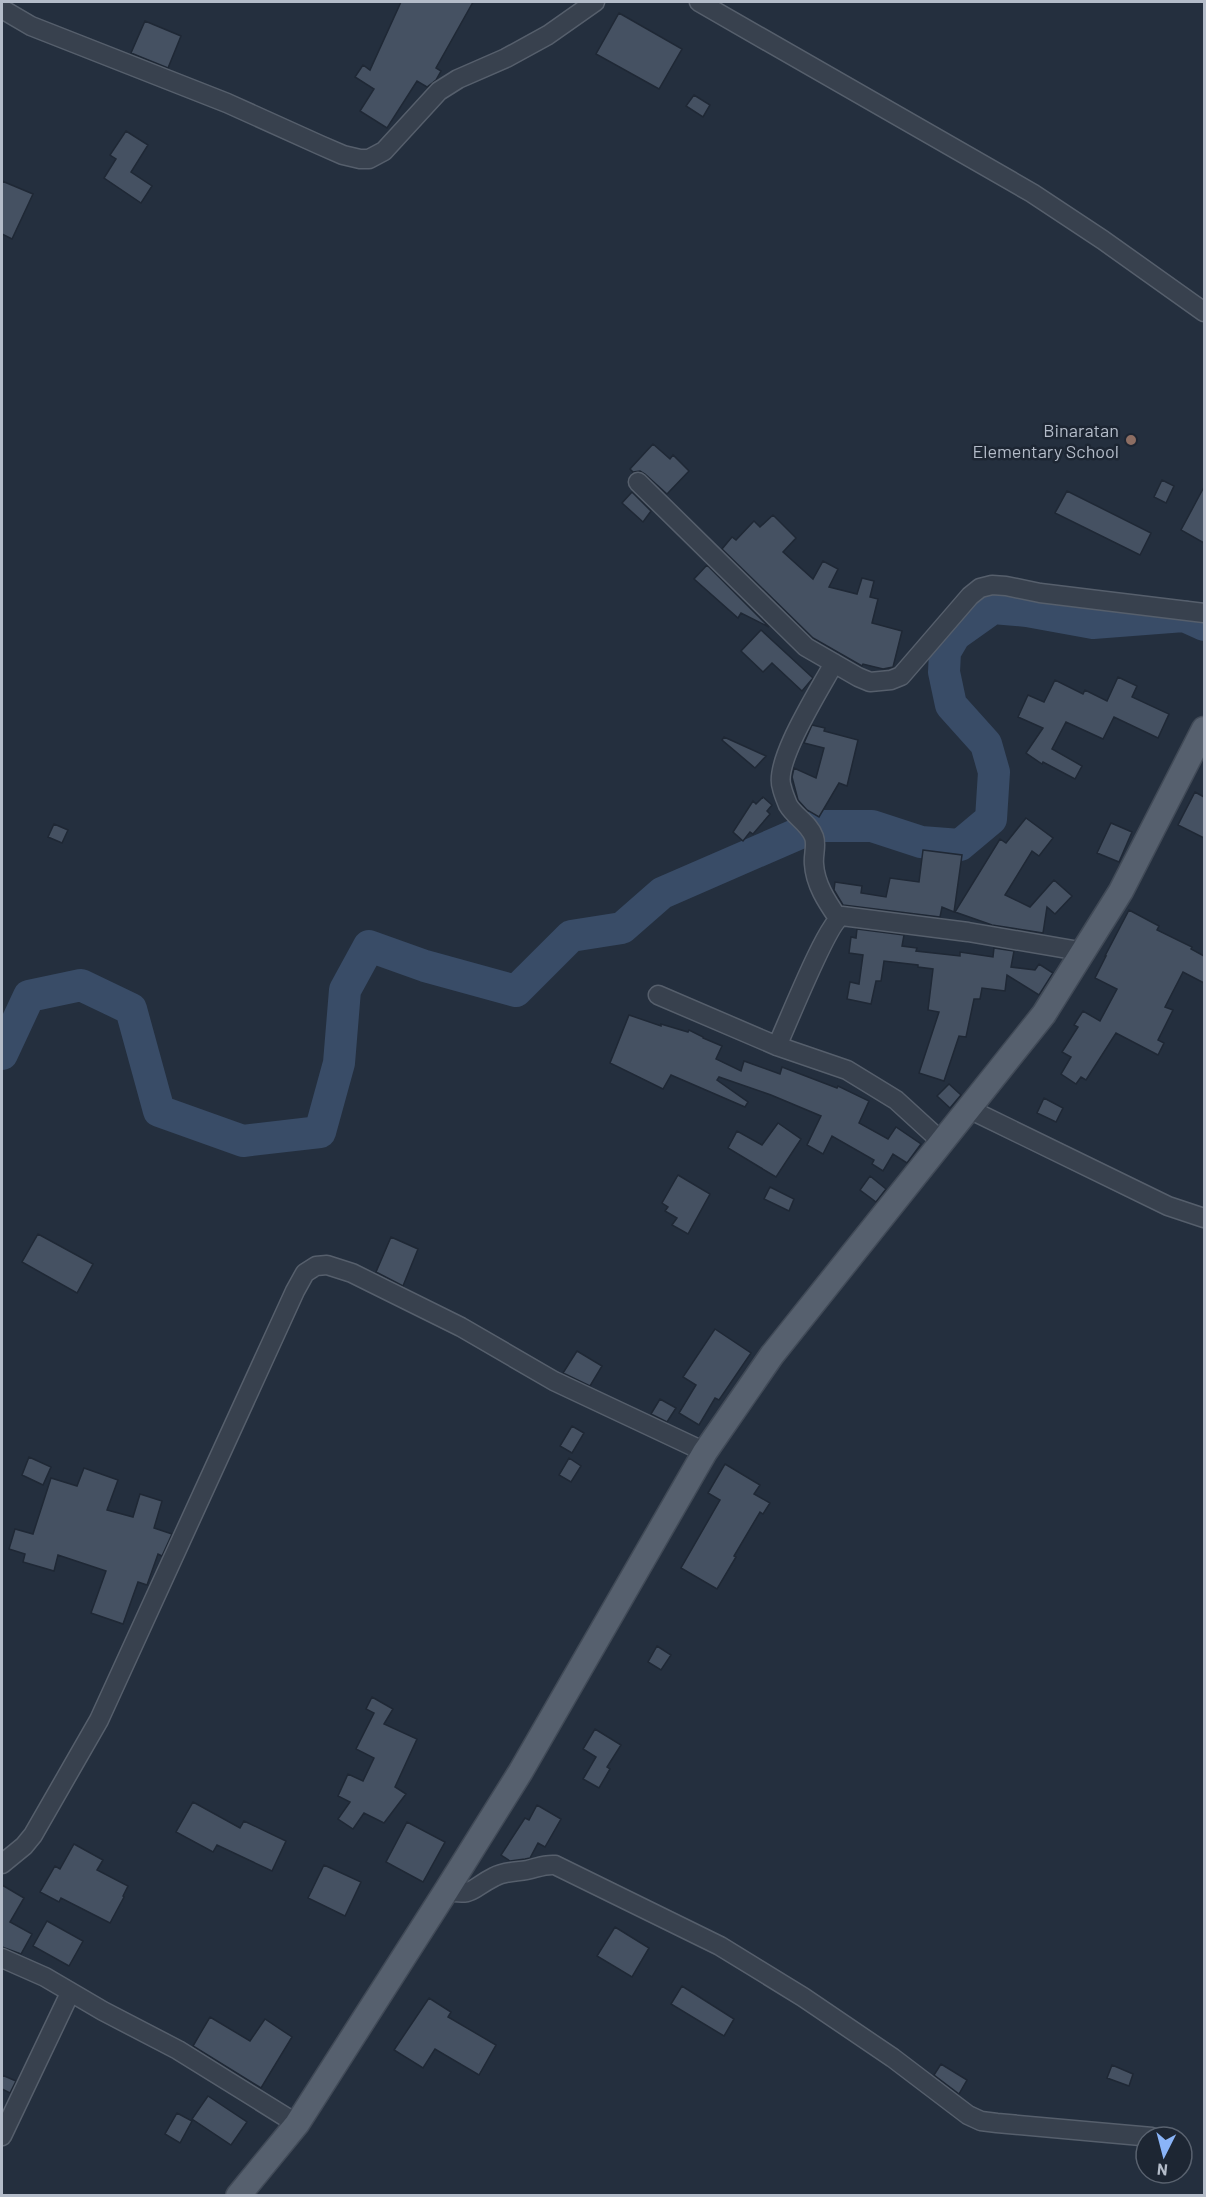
<svg xmlns="http://www.w3.org/2000/svg" width="1206" height="2197" viewBox="0 0 1206 2197" font-family="Barlow,sans-serif">
<style>
.lines{fill:none;stroke-linecap:round;stroke-linejoin:round}
.river{stroke:#394c67;stroke-width:32}
.building{fill:#455162;stroke:#1f2835;stroke-width:1.5}
.minor-casing{stroke:#565f6c;stroke-width:21}
.major-casing{stroke:#414a57;stroke-width:27}
.minor{stroke:#38414e;stroke-width:18}
.major{stroke:#56606e;stroke-width:24}
.education-dot{fill:#8d6e63;stroke:#1d2633;stroke-width:2}
.labels{text-anchor:middle;dominant-baseline:central;stroke-width:5;stroke-linejoin:round;paint-order:stroke}
.poi-label{font-size:18px;fill:#b4bcc9;stroke:#1d2633;text-anchor:end}
</style>
<rect width="100%" height="100%" fill="#242f3e"/>
<g class="lines">
<path class="river" d="M2,1054L29,996L81,985L131,1009L159,1111L243,1141L320,1132L339,1063L345,990L369,946L425,966L516,991L571,936L622,928L662,893L816,826H872L921,842L960,845L991,819L994,772L986,744L951,705L944,672L945,652L955,635L993,608L1027,611L1093,623L1184,616L1204,625"/>
</g>
<path class="building" d="M401,2H473L436,68L441,71L436,80L427,87L417,81L387,128L360,111L374,89L355,77L363,65L370,70Z
M619,13L682,49L659,89L596,54Z
M145,21L181,36L168,68L131,53Z
M694,95L710,105L703,117L686,106Z
M126,131L148,145L131,172L152,186L141,203L104,178L116,159L110,155Z
M2,181L33,194L12,239L2,234Z
M653,444L670,459L673,455L689,471L667,494L645,474L640,471L633,472L630,469Z
M1162,480L1174,486L1166,503L1154,497Z
M1204,487V543L1181,530Z
M1067,491L1151,533L1140,555L1055,513Z
M632,492L651,511L643,522L622,503Z
M773,515L796,538L783,552L813,579L823,561L838,569L829,587L857,594L862,578L874,581L870,597L878,599L872,623L902,631L893,667L883,669L863,664L862,666L813,638L722,549L732,537L736,540L754,521L760,527Z
M707,565L769,627L741,613L738,618L694,579Z
M761,630L813,678L802,691L772,663L763,672L741,651Z
M1118,677L1137,686L1132,697L1169,714L1158,738L1114,717L1103,739L1066,722L1052,749L1082,766L1075,779L1043,762L1042,764L1026,753L1043,728L1018,717L1028,695L1044,702L1055,680L1083,694L1085,690L1107,701Z
M812,725L825,728L824,731L858,740L847,786L839,783L819,817L807,810L798,800L792,777L794,768L816,778L824,748L804,743Z
M724,737L766,756L755,768L722,740Z
M1195,792L1204,797V838L1178,825Z
M763,797L772,805L767,811L770,814L753,834L750,832L743,841L733,832L753,801L756,804Z
M1026,818L1053,838L1039,856L1032,851L1005,895L1030,907L1054,880L1072,896L1055,914L1047,907L1043,933L992,925L955,912L1000,839L1006,843Z
M1111,823L1132,832L1119,862L1097,853Z
M54,824L68,830L62,843L48,837Z
M923,850L962,855L954,912L942,907L940,917L843,905L834,890L835,882L862,886L861,893L886,897L890,878L919,882Z
M1129,910L1159,926L1157,930L1192,947L1191,949L1204,956V983L1183,972L1165,1007L1173,1010L1158,1040L1164,1043L1158,1055L1116,1033L1086,1080L1081,1077L1076,1084L1061,1074L1071,1057L1062,1052L1078,1027L1074,1025L1083,1011L1100,1021L1117,989L1095,978L1106,956H1105Z
M857,929L904,935L902,946L917,948L916,951L960,956V952L993,957L994,948L1014,951L1011,967L1035,970L1039,964L1053,973L1039,995L1007,975L1005,991L982,988L980,999H974L966,1037L959,1036L944,1081L919,1073L939,1012L928,1010L933,969L918,967V965L884,961L881,981H876L871,1004L847,999L850,982L859,984L863,955L849,953L851,937L856,938Z
M629,1015L661,1026V1024L688,1032L689,1030L703,1037V1038L722,1046L716,1059L741,1071L744,1061L780,1074L782,1067L837,1088L838,1086L869,1101L859,1123L888,1139L896,1127L921,1144L907,1163L893,1154L883,1171L872,1164L874,1160L832,1136L823,1154L807,1145L821,1116L771,1095L719,1077L717,1080L748,1102L745,1107L671,1075L663,1089L610,1063Z
M949,1084L961,1095L950,1108L937,1096Z
M1044,1098L1063,1108L1056,1122L1037,1113Z
M778,1123L801,1139L776,1177L728,1148L737,1131L762,1145Z
M678,1175L710,1194L688,1234L672,1225L677,1218L665,1211L668,1207L662,1203Z
M870,1176L886,1189L876,1202L860,1190Z
M770,1187L794,1199L789,1211L764,1199Z
M38,1234L93,1264L77,1293L22,1262Z
M391,1237L418,1249L403,1286L376,1272Z
M715,1329L751,1353L719,1400L715,1398L699,1425L679,1413L696,1385L683,1377Z
M577,1351L602,1366L590,1386L563,1373Z
M660,1399L676,1408L667,1422L651,1414Z
M572,1426L584,1433L572,1453L560,1446Z
M29,1457L51,1467L43,1485L22,1475Z
M569,1458L581,1466L571,1482L559,1475Z
M725,1464L760,1485L754,1494L770,1503L763,1514L760,1512L734,1556L736,1557L717,1589L681,1568L720,1500L708,1493Z
M84,1468L118,1480L107,1510L133,1517L140,1494L162,1501L154,1528L172,1534L162,1556L158,1554L147,1585L138,1582L123,1624L91,1613L106,1571L58,1555L54,1571L23,1562L25,1554L9,1549L15,1529L33,1534L51,1478L77,1486Z
M657,1646L671,1655L661,1670L648,1662Z
M372,1697L393,1709L384,1724L417,1739L395,1787L406,1794L384,1823L364,1813L353,1829L338,1819L350,1802L338,1796L348,1774L363,1781L374,1758L356,1749L374,1713L366,1709Z
M595,1729L621,1745L607,1767L610,1769L599,1788L583,1779L596,1757L583,1749Z
M193,1802L240,1828L244,1821L286,1841L272,1871L217,1845L213,1852L176,1832Z
M537,1805L561,1819L545,1847L538,1843L530,1858L525,1859L510,1861L501,1855L525,1818L529,1820Z
M407,1822L445,1842L423,1882L386,1862Z
M74,1844L103,1860L97,1870L128,1886L123,1896L124,1897L110,1923L61,1898L59,1902L40,1892L55,1866L60,1869Z
M324,1865L361,1882L345,1916L308,1898Z
M2,1885L24,1898L10,1922L32,1934L21,1954L2,1947Z
M47,1921L83,1941L69,1966L33,1946Z
M615,1927L649,1948L632,1977L597,1956Z
M682,1986L734,2019L724,2036L671,2004Z
M429,1998L451,2012L448,2017L496,2045L479,2075L435,2049L423,2068L394,2050Z
M210,2017L250,2041L265,2019L292,2037L261,2088L193,2046Z
M941,2064L967,2080L959,2094L934,2075Z
M1112,2065L1133,2074L1129,2086L1107,2078Z
M2,2075L16,2081L10,2093L2,2089Z
M208,2096L247,2122L231,2145L192,2119Z
M177,2113L192,2121L180,2143L165,2134Z"/>
<g class="lines">
<defs>
<path id="minor" d="M699,2L1032,193L1103,240L1204,312
M2,9L31,26L227,103L320,145L343,155L360,159H369L384,151L439,91L458,79L506,58L548,35L595,2
M638,482L806,647L858,677L870,682L891,680L901,676L970,596L980,588L992,585L1006,586L1040,593L1204,613
M834,663C821,688 772,763 782,788C783,793 786,800 788,805C795,817 809,823 814,837C817,845 813,855 814,864C815,884 827,902 838,918
M658,995L777,1046L847,1070L896,1100L942,1142
M777,1046C787,1025 827,923 842,916L968,932L1085,952
M969,1109L1168,1206L1204,1218
M2,1864L24,1846L33,1835L99,1720L295,1291L305,1273L316,1266L327,1265L352,1273L461,1327L554,1381L705,1452
M446,1891C475,1896 470,1889 494,1877C505,1871 516,1872 527,1870C537,1868 544,1864 555,1865L720,1946L803,1997L893,2058L968,2115L981,2121L997,2123L1152,2137
M2,1958L45,1977L103,2011L178,2050L297,2124
M2,2136L70,1993"/>
<path id="major" d="M238,2196L297,2124L446,1891L521,1771L705,1452L772,1355L1044,1014L1121,891L1204,729"/>
</defs>
<use href="#minor" class="minor-casing"/>
<use href="#major" class="major-casing"/>
<use href="#minor" class="minor"/>
<use href="#major" class="major"/>
</g>
<circle class="education-dot" cx="1131" cy="440" r="6"/>
<g class="labels">
<g class="poi-label">
<text x="1119" y="430">Binaratan<tspan x="1119" dy="21">Elementary School</tspan></text>
</g>
</g>
<rect width="1206" height="2197" fill="none" stroke="#b4bcc9" stroke-width="6"/>
<g transform="translate(1164 2155) rotate(186)"><circle r="28" fill="#1d2633" stroke="#59626f" stroke-width="1.5"/>
<path d="M0-4.5L10 22L0 15L-10 22Z" fill="#8ab4f8"/>
<text y="-9" font-size="16" font-weight="bold" text-anchor="middle" fill="#b4bcc9">N</text>
</g>
</svg>
